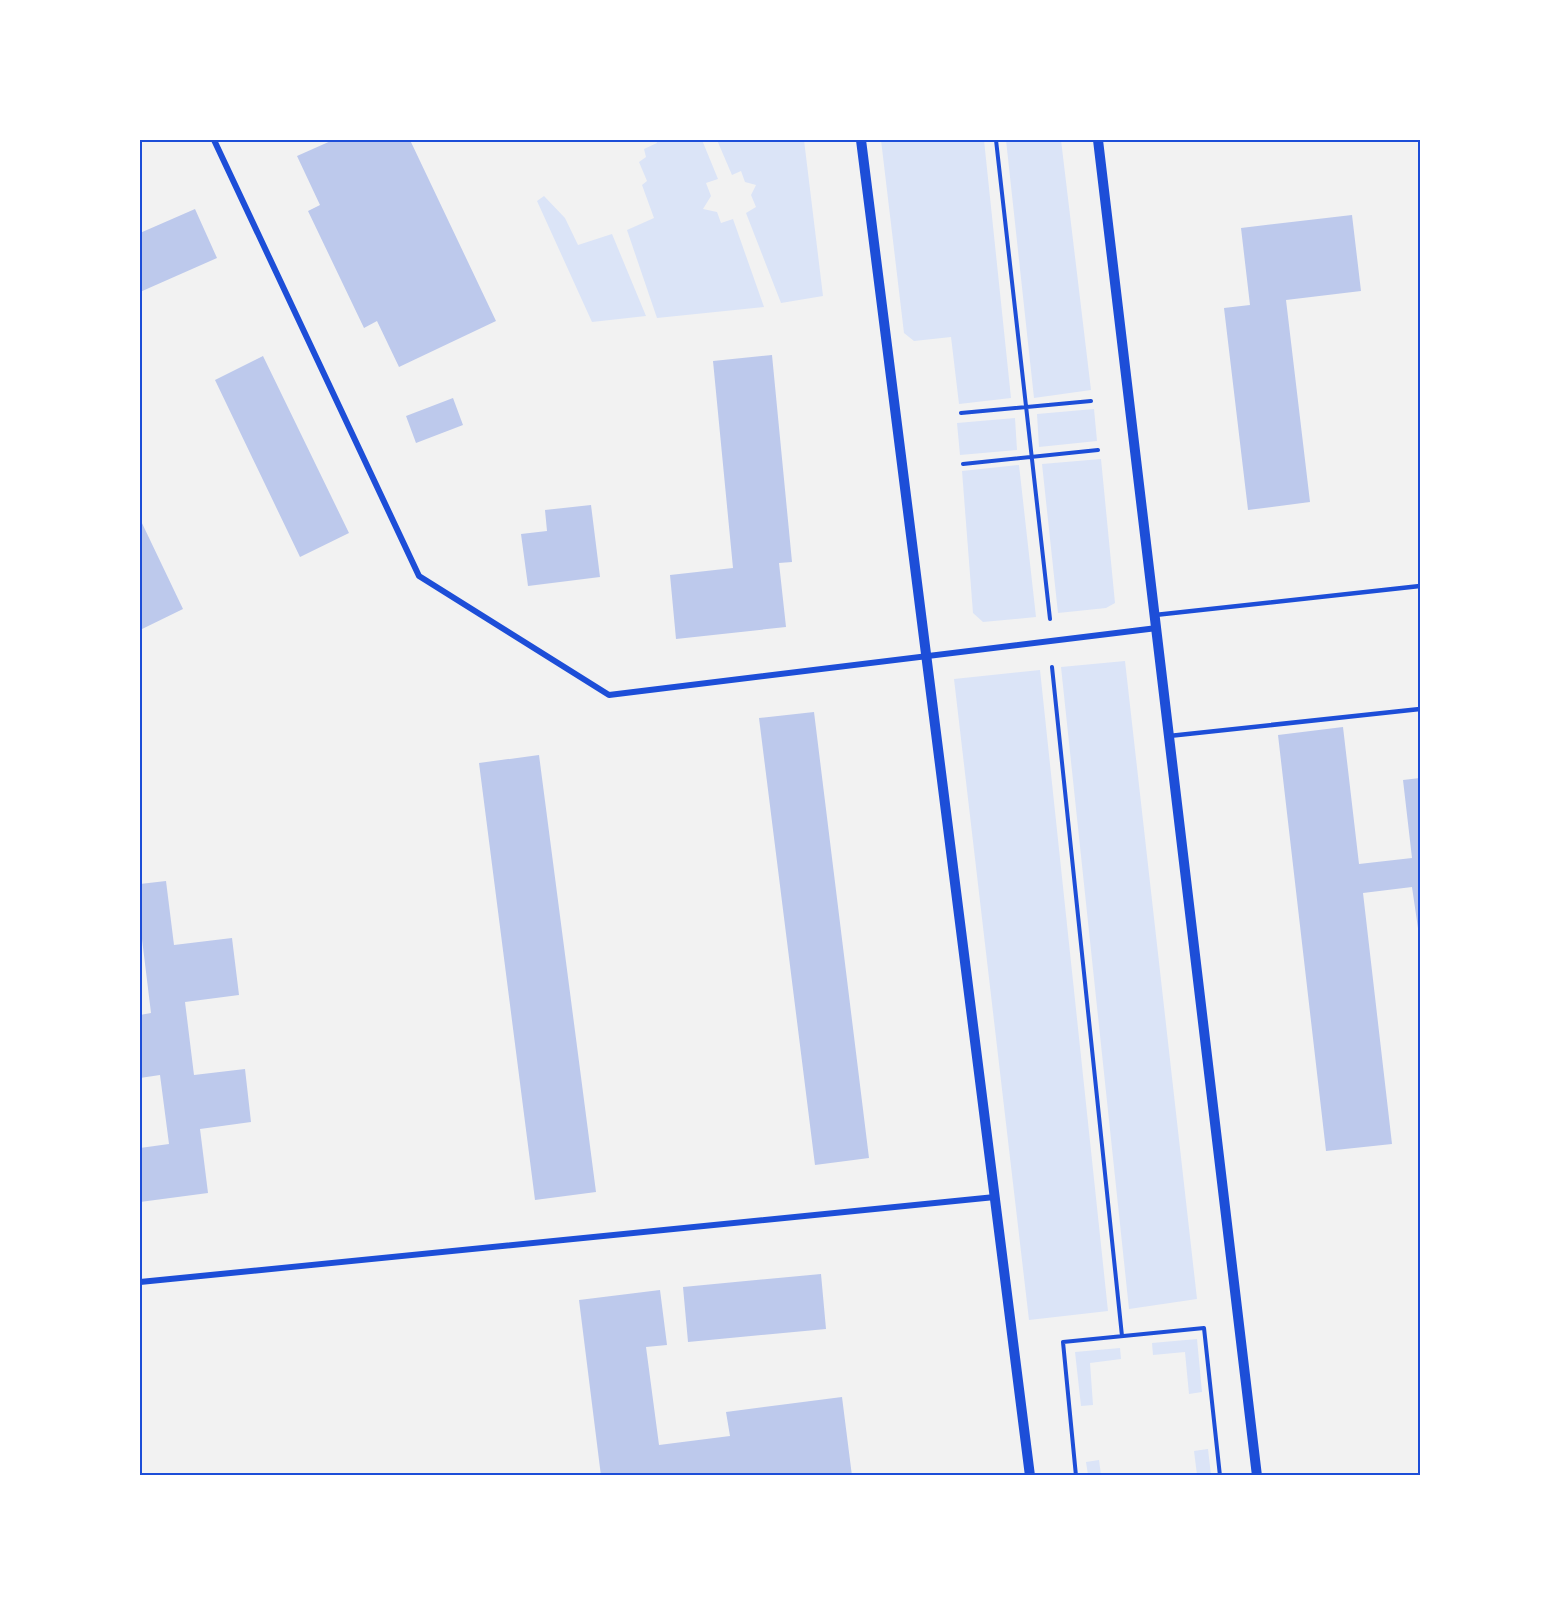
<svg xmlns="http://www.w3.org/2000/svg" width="1560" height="1615" viewBox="0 0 1560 1615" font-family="'DejaVu Sans',sans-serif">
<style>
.green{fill:#dbe4f7}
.building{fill:#bdc9ec}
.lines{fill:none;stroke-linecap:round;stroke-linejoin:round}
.path{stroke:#1d4ed8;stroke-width:4}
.service{stroke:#1d4ed8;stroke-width:4.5}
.minor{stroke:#1d4ed8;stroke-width:6}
.tertiary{stroke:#1d4ed8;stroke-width:10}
.neatline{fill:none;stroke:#1d4ed8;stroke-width:2}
</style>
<rect width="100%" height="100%" fill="#f2f2f2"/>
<path class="green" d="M656,140H702L718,179L706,183L711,196L703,209L717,212L721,223L733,219L764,307L657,318L627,230L654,218L642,185L647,181L639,162L646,157L644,149L657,143Z
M717,140H804L823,296L781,303L746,213L756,207L751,195L756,185L745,182L741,171L732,175Z
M881,140H984L1011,398L959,404L951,337L914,341L904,333Z
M1006,140H1061L1091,390L1034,398Z
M544,196L565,218L578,245L612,234L646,316L592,322L537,201Z
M1094,409L1097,441L1039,447L1037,414Z
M1015,418L1017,450L960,455L957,423Z
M1101,459L1115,603L1106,608L1058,613L1042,464Z
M1019,465L1036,617L983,622L973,613L962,471Z
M1125,661L1197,1299L1129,1309L1061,667Z
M1040,670L1108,1311L1029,1320L954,679Z
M1197,1339L1202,1392L1189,1394L1185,1352L1153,1355L1152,1343Z
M1120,1348L1121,1359L1090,1363L1093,1405L1081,1406L1075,1352Z
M1208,1449L1211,1475H1197L1194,1451Z
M1099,1460L1101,1475H1088L1086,1462Z"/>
<path class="building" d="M333,140H410L496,321L399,367L377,321L364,328L308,211L320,205L297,156Z
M195,209L217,258L140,292V233Z
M1352,215L1361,291L1286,300L1310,502L1248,510L1224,308L1250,305L1241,228Z
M772,355L792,562L779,563L786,627L676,639L670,575L733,568L713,361Z
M263,356L349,533L300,557L215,380Z
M453,398L463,425L416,443L406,416Z
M591,505L600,577L528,586L521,534L547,531L545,510Z
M140,519L183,609L140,630Z
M814,712L869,1158L815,1165L759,718Z
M1343,727L1359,864L1412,858L1403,780L1420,778V942L1412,887L1363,893L1392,1144L1326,1151L1278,735Z
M539,755L596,1192L535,1200L479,763Z
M166,881L174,945L232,938L239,995L185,1002L194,1075L245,1069L251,1122L200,1129L208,1193L140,1202V1148L169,1144L160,1075L140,1078V1015L151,1013L142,939H140V884Z
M821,1274L826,1329L688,1342L683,1287Z
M660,1290L667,1345L646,1347L659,1445L730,1436L726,1412L842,1397L852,1476H601L579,1300Z"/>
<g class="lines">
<path class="path" d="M996,140L1050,619
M961,413L1091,401
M963,464L1098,450
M1052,667L1122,1336
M1076,1476L1063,1342L1204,1328L1220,1476"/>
<path class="service" d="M1155,615L1420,586
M1169,736L1420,709"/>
<path class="minor" d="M214,140L419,576L609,695L1157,628
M140,1282L995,1197"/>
<path class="tertiary" d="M861,140L1030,1476
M1098,140L1257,1476"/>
</g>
<rect width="1560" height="1615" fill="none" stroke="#ffffff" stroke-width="282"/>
<rect x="141" y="141" width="1278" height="1333" class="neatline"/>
</svg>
